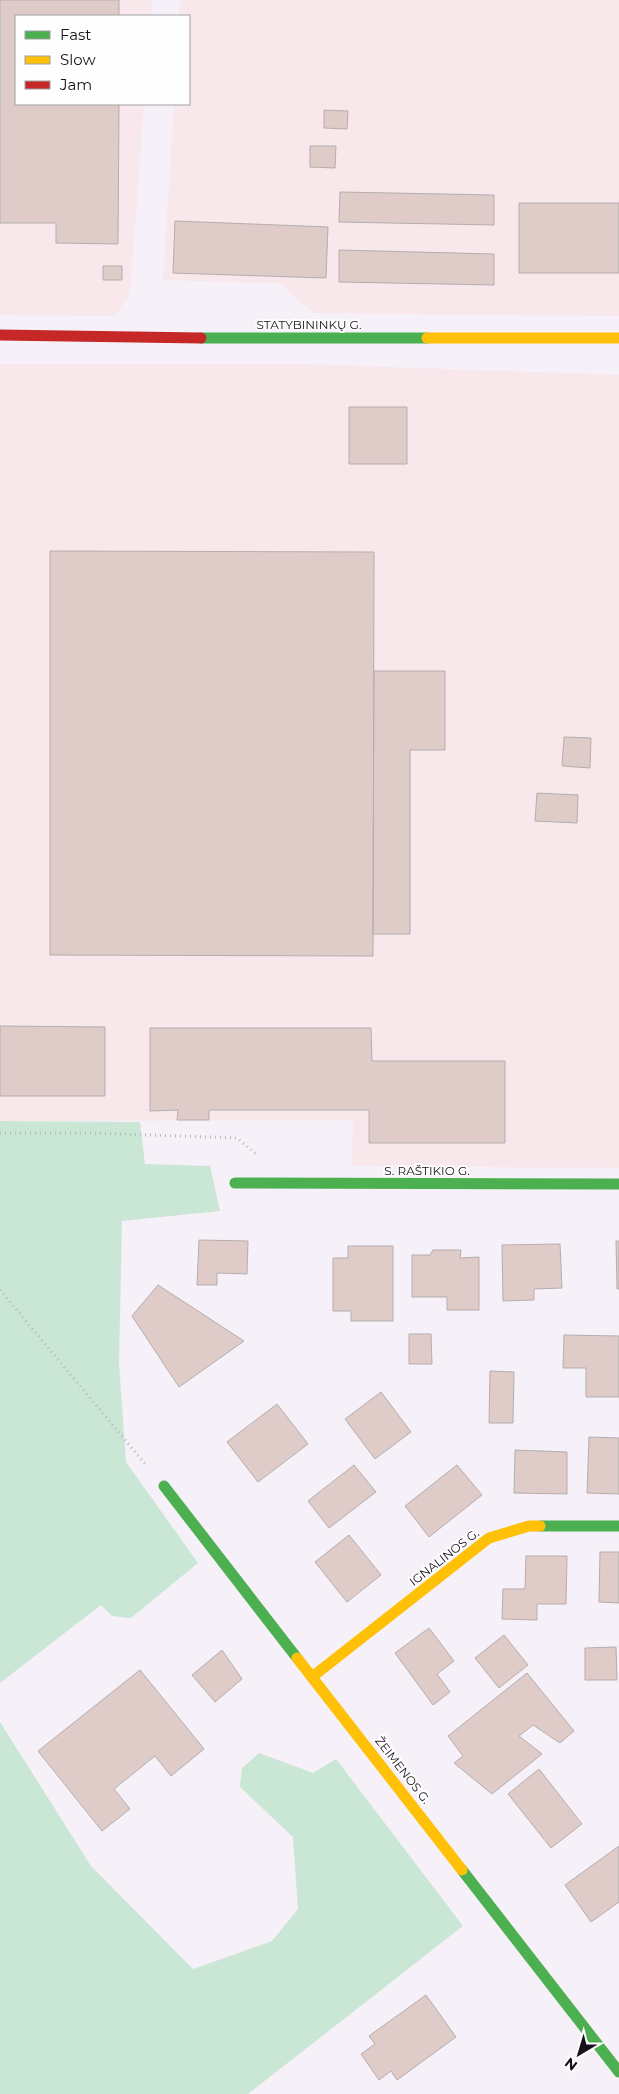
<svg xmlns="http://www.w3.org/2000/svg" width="619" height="2094" viewBox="0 0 619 2094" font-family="Montserrat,sans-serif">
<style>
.commercial{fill:#f8e7eb}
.green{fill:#cae7d6}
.building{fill:#dfccc8;stroke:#b5adae}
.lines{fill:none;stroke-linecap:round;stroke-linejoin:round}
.path{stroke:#bbb7bb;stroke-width:3;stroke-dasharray:1 4;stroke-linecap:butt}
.fast{stroke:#4caf50;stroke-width:11}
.slow{stroke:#ffc107;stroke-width:11}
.jam{stroke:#c62828;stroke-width:11}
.labels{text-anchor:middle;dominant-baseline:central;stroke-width:4;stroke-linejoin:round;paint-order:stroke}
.street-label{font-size:12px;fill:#171119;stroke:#fefefe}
</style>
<rect width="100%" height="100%" fill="#f6f0f8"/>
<path class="commercial" d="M0,0H152L151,16H16V104H144L130,293L115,316L0,315Z
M180,0H619V316L313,313L280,283L163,280L174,104H189V16H179Z
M0,364H301L619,375V1168L352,1166L353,1120L0,1121Z"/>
<path class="green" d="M0,1121L140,1122L145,1164L210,1166L220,1211L122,1221L119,1364L126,1462L198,1563L131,1618L112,1616L101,1605L0,1683Z
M0,1722L91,1866L193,1969L272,1941L298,1909L293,1837L240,1787L242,1768L259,1753L313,1773L336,1759L463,1926L248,2094H0Z"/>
<path class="building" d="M0,0H119V16H16V104H119L118,244L56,243V223H0Z
M324,110L348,111L347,129L324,128Z
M310,146H336L335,168L310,167Z
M340,192L494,195V225L339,222Z
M519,203H619V273H519Z
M175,221L328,227L326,278L173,273Z
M339,250L494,254V285L339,282Z
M103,266H122V280H103Z
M349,407H407V464H349Z
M50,551L374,552L373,956L50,955Z
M374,671H445V750H410V934H373Z
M564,737L591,738L590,768L562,766Z
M537,793L578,795L577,823L535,821Z
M0,1026L105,1027V1096H0Z
M150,1028H371L372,1061H505V1143H369V1110H209V1120H177L178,1110L150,1111Z
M199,1240L248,1241L247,1274L217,1273V1285H197Z
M616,1241H619V1289H617Z
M560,1244L562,1288L534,1289V1300L503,1301L502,1245Z
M348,1246H393V1321H351V1311H333V1258H348Z
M433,1250H461L460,1258L479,1257V1310H447V1297H412V1255H430Z
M158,1285L244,1341L179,1387L132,1316Z
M409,1334H431L432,1364H409Z
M564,1335L619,1336V1397H586V1368H563Z
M490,1371L514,1372L513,1423H489Z
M381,1392L411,1432L375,1459L345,1419Z
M277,1404L308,1444L258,1482L227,1442Z
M589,1437L619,1438V1494L587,1493Z
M515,1450L567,1452V1494L514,1493Z
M354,1465L376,1492L329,1528L308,1501Z
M457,1465L482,1495L429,1537L405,1506Z
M349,1535L381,1575L347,1602L315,1562Z
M600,1552H619V1603L599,1602Z
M526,1556H567L566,1604H537V1620L502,1619L503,1589H525Z
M429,1628L454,1661L437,1674L450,1692L433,1705L395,1653Z
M504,1635L528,1665L499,1688L475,1658Z
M616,1647L617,1680H585V1648Z
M222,1650L242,1679L215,1702L192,1675Z
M140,1670L204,1749L171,1776L155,1756L114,1789L130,1809L102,1831L38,1751Z
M527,1673L574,1731L560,1743L533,1725L519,1736L542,1754L492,1794L454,1763L463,1756L448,1736Z
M539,1769L582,1824L551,1848L508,1794Z
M619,1846V1902L591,1922L565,1885Z
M426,1995L456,2037L397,2080L391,2071L379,2080L361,2054L375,2044L369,2036Z"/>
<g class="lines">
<path class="path" d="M0,1133H90L237,1138L256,1154
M0,1290L146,1465"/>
<path class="fast" d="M201,338H427
M235,1183L619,1184
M164,1486L297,1658
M540,1526H619
M462,1870L619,2072"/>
<path class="slow" d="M427,338H619
M297,1658L462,1870
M312,1677L489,1538L529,1526H540"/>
<path class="jam" d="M0,335L201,338"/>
</g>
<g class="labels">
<g class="street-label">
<text x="309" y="324">STATYBININKŲ G.</text>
<text x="427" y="1170">S. RAŠTIKIO G.</text>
<text transform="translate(444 1557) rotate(-38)">IGNALINOS G.</text>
<text transform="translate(403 1770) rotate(52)">ŽEIMENOS G.</text>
</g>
</g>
<rect x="15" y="15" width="175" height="90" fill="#fefefe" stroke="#a29fa2"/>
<rect x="25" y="31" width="25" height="8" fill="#4caf50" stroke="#a29fa2"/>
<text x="60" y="40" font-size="15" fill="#171119">Fast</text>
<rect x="25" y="56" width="25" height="8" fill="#ffc107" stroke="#a29fa2"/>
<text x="60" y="65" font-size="15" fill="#171119">Slow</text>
<rect x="25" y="81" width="25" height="8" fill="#c62828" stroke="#a29fa2"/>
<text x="60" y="90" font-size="15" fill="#171119">Jam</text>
<g transform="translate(579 2054) rotate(218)" stroke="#fefefe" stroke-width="4" paint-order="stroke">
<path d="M0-4L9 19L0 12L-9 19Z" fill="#171119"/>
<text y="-8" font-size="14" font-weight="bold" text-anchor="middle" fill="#171119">N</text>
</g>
</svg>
